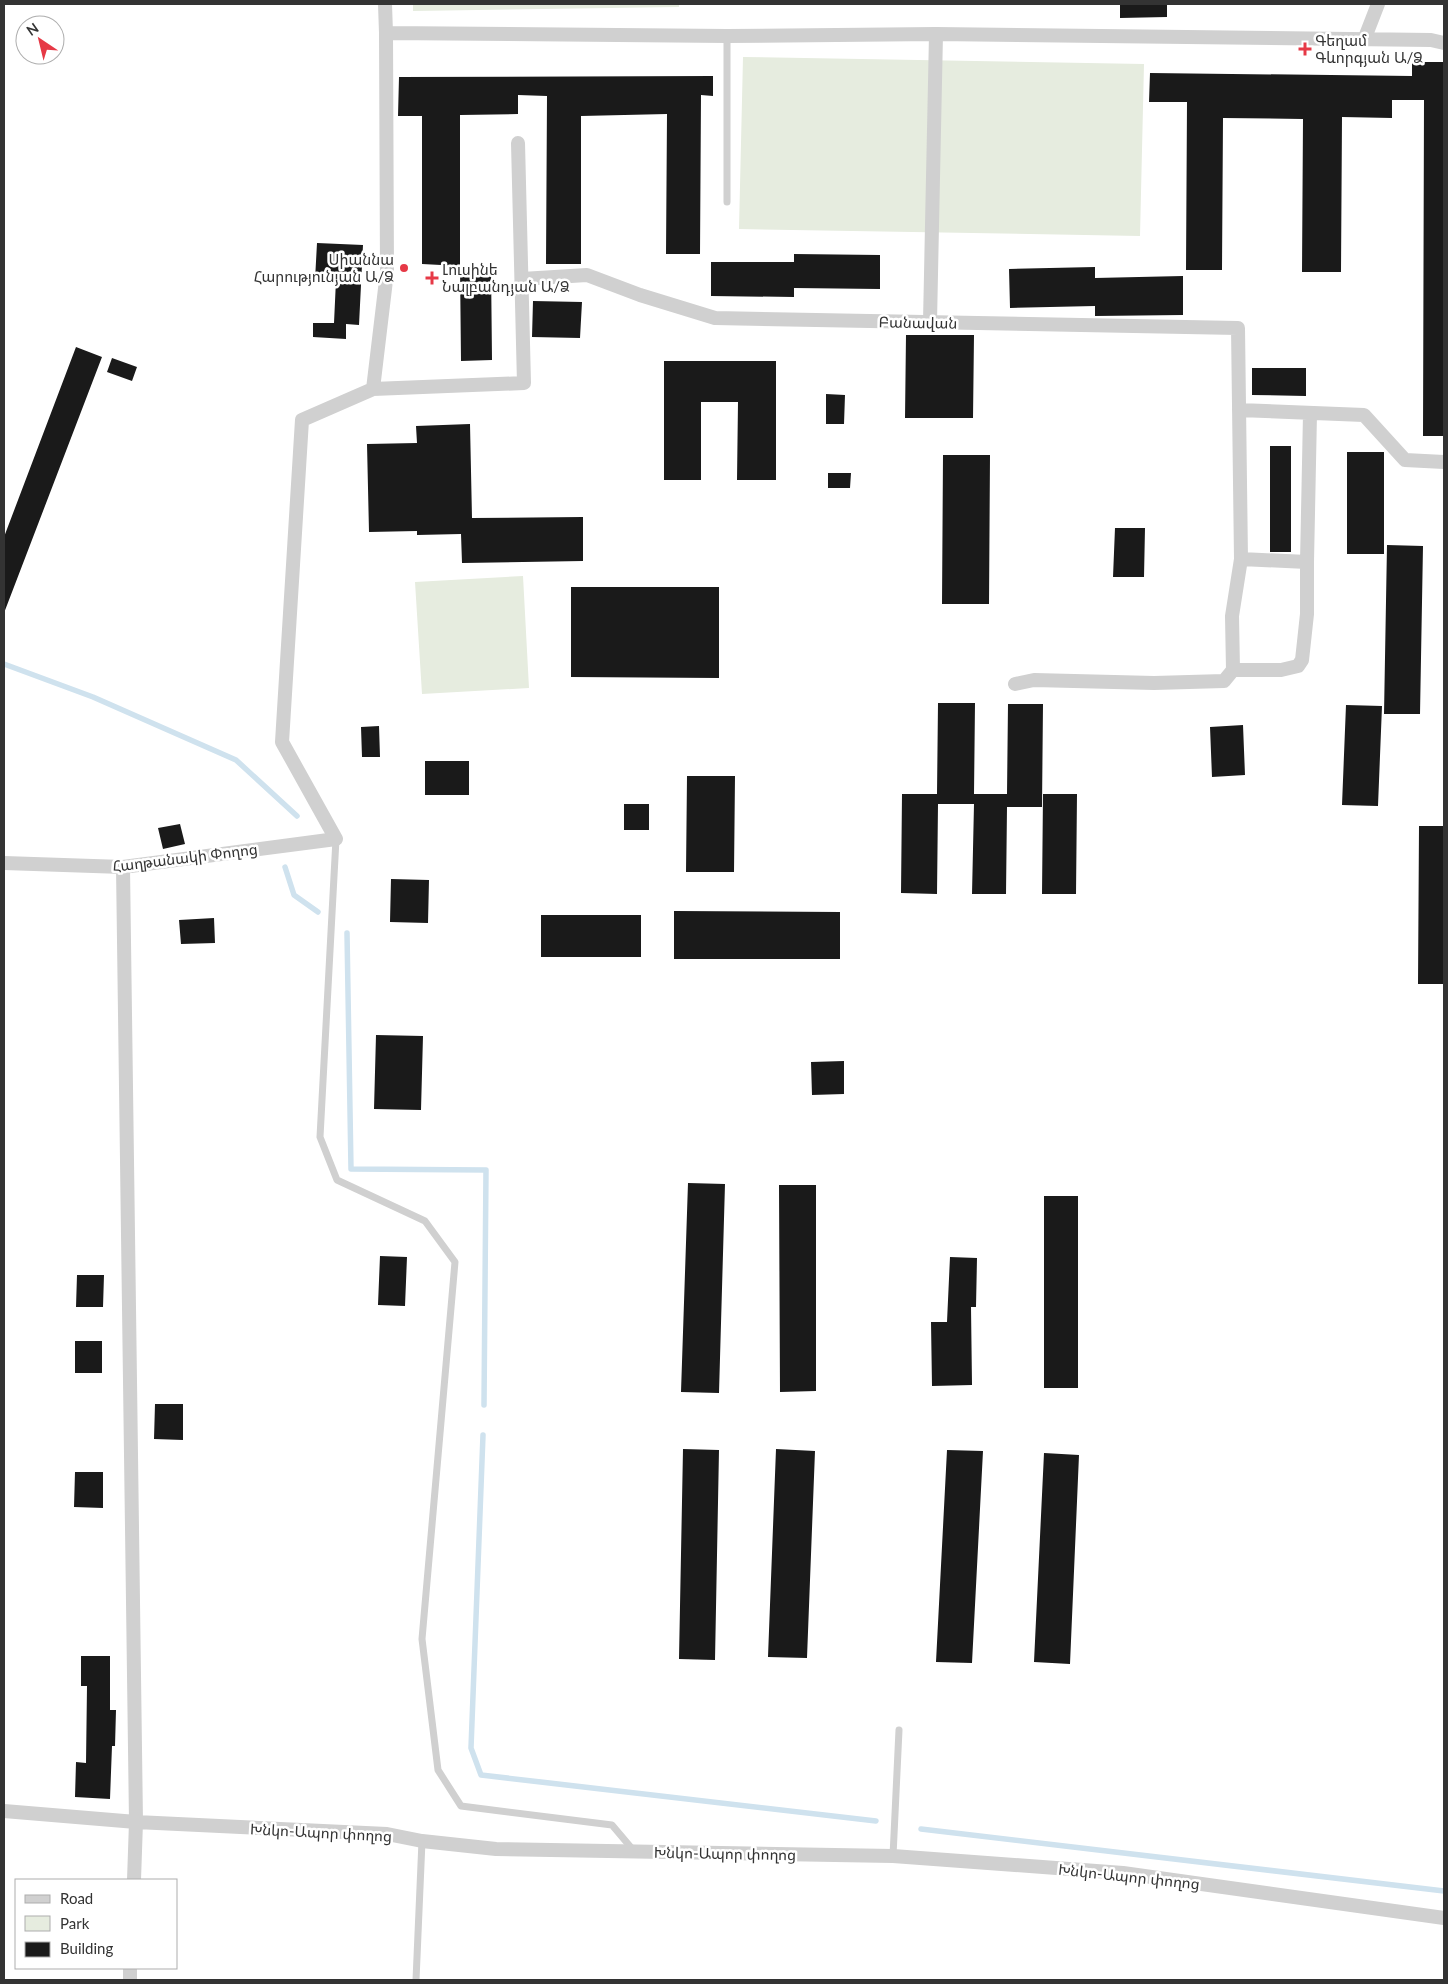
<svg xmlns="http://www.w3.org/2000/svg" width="1448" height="1984" viewBox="0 0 1448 1984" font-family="Lato,'Noto Sans Armenian',sans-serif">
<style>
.green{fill:#e6ecdf}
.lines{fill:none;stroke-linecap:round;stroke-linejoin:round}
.stream{stroke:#cfe2ee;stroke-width:5.5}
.building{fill:#1a1a1a}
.lane{stroke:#d0d0d0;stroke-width:7}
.street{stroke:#d0d0d0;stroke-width:14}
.poi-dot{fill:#e63946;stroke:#fff;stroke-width:2}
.labels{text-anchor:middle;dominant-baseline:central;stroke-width:5;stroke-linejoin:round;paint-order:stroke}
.poi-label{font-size:15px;fill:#333;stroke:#fff;text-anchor:start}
.street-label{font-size:15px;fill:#333;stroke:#fff}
</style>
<rect width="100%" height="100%" fill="#fff"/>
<path class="green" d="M413,4H679V7L413,11Z
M743,57L1144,64L1140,236L739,229Z
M523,576L529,688L422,694L415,582Z"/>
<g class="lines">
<path class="stream" d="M4,664L93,697L236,760L297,816
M285,867L294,895L318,912
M347,933L351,1169L486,1170L484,1405
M483,1435L471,1748L481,1775L876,1821
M921,1829L1444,1891"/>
</g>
<path class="building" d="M1120,4H1167V17L1120,18Z
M1412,62H1444V436H1423L1424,100H1392V118L1342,117L1341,272H1302L1303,119L1223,118L1222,270H1186L1187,102H1149L1150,73L1412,76Z
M713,76V96L701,95L700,254H666L667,114L581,116V264H546L547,96L518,95V114L460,115V266L422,264V116H398L399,77Z
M317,243L363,245L359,325L346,324V339L313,337V323H334L336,280H315Z
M794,254L880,255V289L794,288V297L711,296V262H794Z
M460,266H491L492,360L461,361Z
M1095,267V278L1183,276V315L1095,316V306L1010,308L1009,269Z
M533,301L582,302L580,338L532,337Z
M906,335H974L973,418H905Z
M76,347L102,357L4,613V537Z
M112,358L137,367L132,381L107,372Z
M664,361H776V480H737L738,402H701V480H664Z
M1252,368H1306V396L1252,395Z
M826,394L845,395L844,424H826Z
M470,424L472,518L583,517V561L462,563L461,534L417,535V531L369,532L367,444L417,443L416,426Z
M1270,446H1291V552H1270Z
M1347,452H1384V554H1347Z
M943,455H990L989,604H942Z
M828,473H851L850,488H828Z
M1115,528H1145L1144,577H1113Z
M1387,545L1423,546L1420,714H1384Z
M571,587H719V678L571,677Z
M938,703H975L974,794H1007L1008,704H1043L1042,807H1007L1006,894H972L974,804H938L937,894L901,893L902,794H937Z
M1346,705L1382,706L1378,806L1342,805Z
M1243,725L1245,775L1212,777L1210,727Z
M379,726L380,757H362L361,727Z
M425,761H469V795H425Z
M687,776H735L734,872H686Z
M1043,794H1077L1076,894H1042Z
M624,804H649V830H624Z
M180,824L185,844L163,849L158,828Z
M1419,826H1444V984H1418Z
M391,879L429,880L428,923L390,922Z
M674,911L840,912V959H674Z
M541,915H641V957H541Z
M214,918L215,943L181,944L179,920Z
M376,1035L423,1036L421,1110L374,1109Z
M844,1061V1094L812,1095L811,1062Z
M688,1183L725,1184L719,1393L681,1392Z
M779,1185H816V1391L780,1392Z
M1044,1196H1078V1388H1044Z
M380,1256L407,1257L405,1306L378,1305Z
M950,1257L977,1258L976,1307H971L972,1385L932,1386L931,1322H947Z
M77,1275H104L103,1307H76Z
M75,1341H102V1373H75Z
M155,1404H183V1440L154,1439Z
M683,1449L719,1450L715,1660L679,1659Z
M776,1449L815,1451L807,1658L768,1657Z
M947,1450L983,1451L972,1663L936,1662Z
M1044,1453L1079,1455L1070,1664L1034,1662Z
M75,1472H103V1508L74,1507Z
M81,1656H110V1710H116L115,1746H112L110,1799L75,1797L76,1762L86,1763L87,1686H81Z"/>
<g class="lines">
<path class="lane" d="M727,36V202
M336,839L320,1137L337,1180L425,1221L455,1262L422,1639L438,1770L461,1806L612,1825L634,1851
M893,1856L899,1730
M416,1980L422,1841"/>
<path class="street" d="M385,4L386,33L727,36L936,34L1431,40L1444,43
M1364,40L1378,4
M522,279L587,275L640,295L715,318L1238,328L1241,559L1307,562L1310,414
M930,322L936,34
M373,389L387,272L386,33
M1239,410L1364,415L1405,460L1444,462
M1233,670H1281L1298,666L1302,660L1307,614V562
M1015,684L1034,680L1154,683L1224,681L1233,670L1232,616L1241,559
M4,863L123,867L336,839L282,742L302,420L373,389L524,383L518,143
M123,867L136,1822L134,1880
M4,1811L136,1822L387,1834L422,1841L496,1849L893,1856L1123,1873L1444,1918
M130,1980V1968"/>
</g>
<g class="poi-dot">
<path d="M1302.5 41.5h5v5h5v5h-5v5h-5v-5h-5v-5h5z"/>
<circle cx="404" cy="268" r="5"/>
<path d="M429.5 270.5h5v5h5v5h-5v5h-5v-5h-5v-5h5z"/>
</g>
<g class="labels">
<g class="poi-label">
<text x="1315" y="40">Գեղամ<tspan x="1315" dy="17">Գևորգյան Ա/Ձ</tspan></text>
<text x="394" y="259" text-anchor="end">Սիաննա<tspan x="394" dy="17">Հարությունյան Ա/Ձ</tspan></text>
<text x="442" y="269">Լուսինե<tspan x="442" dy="17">Նալբանդյան Ա/Ձ</tspan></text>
</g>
<g class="street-label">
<text transform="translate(918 322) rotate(1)">Բանավան</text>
<text transform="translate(185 857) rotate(-7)">Հաղթանակի Փողոց</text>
<text transform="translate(321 1832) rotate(3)">Խնկո-Ապոր փողոց</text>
<text transform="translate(725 1853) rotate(1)">Խնկո-Ապոր փողոց</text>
<text transform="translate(1129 1876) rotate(6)">Խնկո-Ապոր փողոց</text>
</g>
</g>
<rect width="1448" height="1984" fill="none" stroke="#333333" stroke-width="10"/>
<rect x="15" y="1879" width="162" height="90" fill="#ffffff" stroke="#adadad"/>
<rect x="25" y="1895" width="25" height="8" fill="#d0d0d0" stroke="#adadad"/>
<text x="60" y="1904" font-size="15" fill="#333333">Road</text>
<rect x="25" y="1916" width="25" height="15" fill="#e6ecdf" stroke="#adadad"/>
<text x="60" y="1929" font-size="15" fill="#333333">Park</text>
<rect x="25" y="1942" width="25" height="15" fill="#1a1a1a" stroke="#adadad"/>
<text x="60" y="1954" font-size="15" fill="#333333">Building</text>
<g transform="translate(40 40) rotate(325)"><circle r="24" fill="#ffffff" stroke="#adadad"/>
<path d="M0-4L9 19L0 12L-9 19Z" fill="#e63946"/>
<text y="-8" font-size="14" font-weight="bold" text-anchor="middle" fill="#333333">N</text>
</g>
</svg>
